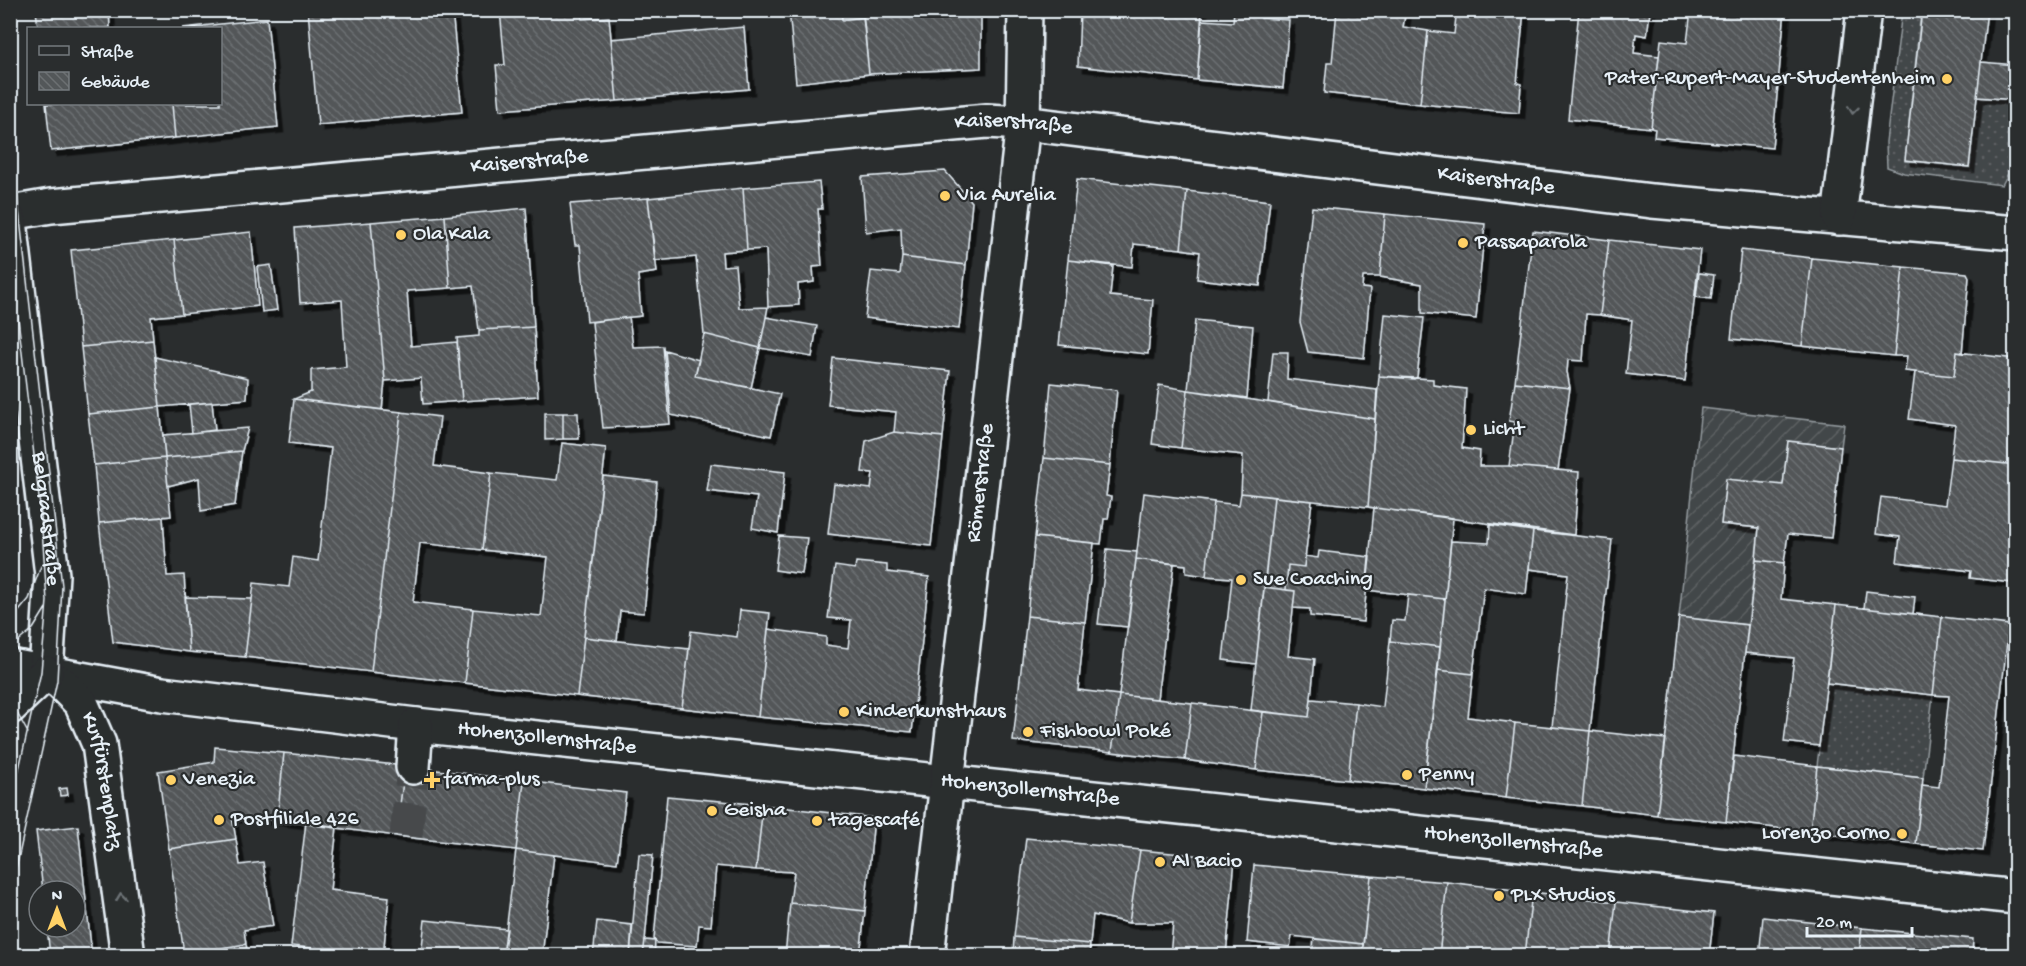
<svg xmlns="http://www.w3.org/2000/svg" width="2026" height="966" viewBox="0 0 2026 966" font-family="'Gochi Hand',sans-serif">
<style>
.grass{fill:url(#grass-dots);stroke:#959ca0;stroke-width:1.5}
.garden{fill:url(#garden-furrows);stroke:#959ca0;stroke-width:1.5}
.building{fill:url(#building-back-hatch);stroke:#e8f1f8;stroke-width:1.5;filter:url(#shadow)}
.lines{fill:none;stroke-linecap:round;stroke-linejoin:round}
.minor-tunnel{stroke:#464a4c;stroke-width:33;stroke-dasharray:33 16;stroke-linecap:butt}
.minor-casing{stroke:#e8f1f8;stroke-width:38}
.major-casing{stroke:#e8f1f8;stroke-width:38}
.minor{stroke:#2a2d2e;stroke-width:33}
.major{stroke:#2a2d2e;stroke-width:33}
.tram{stroke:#e8f1f8;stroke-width:1.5}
.oneway{stroke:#6c7275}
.poi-dot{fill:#ffd166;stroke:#2a2d2e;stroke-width:2}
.labels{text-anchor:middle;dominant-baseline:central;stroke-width:4.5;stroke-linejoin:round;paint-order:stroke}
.poi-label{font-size:22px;fill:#e8f1f8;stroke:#2a2d2e;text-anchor:start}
.street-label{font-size:22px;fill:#e8f1f8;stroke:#2a2d2e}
</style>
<defs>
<pattern id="grass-dots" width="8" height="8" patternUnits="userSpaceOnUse" patternTransform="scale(1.5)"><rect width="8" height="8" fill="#424648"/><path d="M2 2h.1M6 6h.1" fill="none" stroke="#5d6163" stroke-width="1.8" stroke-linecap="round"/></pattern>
<pattern id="garden-furrows" width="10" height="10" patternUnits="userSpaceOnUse" patternTransform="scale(1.5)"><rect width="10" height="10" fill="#424648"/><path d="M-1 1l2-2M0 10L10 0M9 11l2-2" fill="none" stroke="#5d6163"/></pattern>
<pattern id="building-back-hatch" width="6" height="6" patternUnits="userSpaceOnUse" patternTransform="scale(1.5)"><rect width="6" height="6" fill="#535759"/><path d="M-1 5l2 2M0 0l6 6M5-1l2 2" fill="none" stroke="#6c7072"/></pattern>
<filter id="shadow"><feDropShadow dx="5.5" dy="5.5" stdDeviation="0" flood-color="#0009"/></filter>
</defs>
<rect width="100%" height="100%" fill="#2a2d2e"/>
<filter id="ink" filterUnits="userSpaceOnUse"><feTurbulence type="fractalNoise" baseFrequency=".0167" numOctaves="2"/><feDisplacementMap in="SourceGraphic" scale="12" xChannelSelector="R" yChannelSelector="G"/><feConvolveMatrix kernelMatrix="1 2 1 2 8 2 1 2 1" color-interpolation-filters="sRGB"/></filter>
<g filter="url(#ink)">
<path class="grass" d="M1902,11H1921L1905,161L1970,168L1977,97L2015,101V160L2002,185L1904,173L1887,167L1886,142Z
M1827,683L1933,695L1923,778L1817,766Z"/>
<path class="garden" d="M1701,408L1844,424L1841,447L1788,441L1783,485L1726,479L1721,524L1759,528L1748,625L1679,617Z"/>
<path class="building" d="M36,10H109L110,28H38Z
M308,10H452L462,112L318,125Z
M500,10H581L582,19L609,17L617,101L500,110L496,65H505Z
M789,10H841L842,20L863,17L869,74L796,83Z
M882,10H981V68L869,74L863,12Z
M1080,10H1152V15L1169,17L1172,10L1202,11L1197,80L1078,66Z
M1234,10H1262L1261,18L1289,20L1283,88L1197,80L1202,20L1233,22Z
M1337,10H1406L1403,27L1428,31L1420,104L1324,93L1327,63H1332Z
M1449,10H1524L1517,83L1521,84L1519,113L1420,104L1428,31L1454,34L1456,17Z
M1579,10L1650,11L1647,36L1636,34L1634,53L1659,56L1651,128L1568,119Z
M1691,10H1785L1772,148L1654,137L1655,129L1651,128L1661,40L1687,43Z
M1922,10H1987L1969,167L1905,160Z
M267,19L278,127L175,138L172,104H220V28H182Z
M744,27L749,89L617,101L611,39Z
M1981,62L2016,65V100L1977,97Z
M46,104H172L175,138L51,151Z
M945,171L972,202L966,265L902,257L901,228L866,232L862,177Z
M1077,179L1187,191L1181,249L1134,244L1132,267L1068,260Z
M819,182L822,209H818L822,266L813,267L814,282L798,284L799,305L768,307L766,249L747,250L743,188Z
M743,188L747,250L722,252L723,266L735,265L739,308L768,307L760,348L704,334L696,257L655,261L648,198Z
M1187,191L1270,201L1260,286L1197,279L1200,252L1181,249Z
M648,198L657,272L638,275L641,316L587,322L580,245H575L570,204Z
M1312,207L1385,214L1380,277H1363L1362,288L1370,289L1364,358L1308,352L1300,322Z
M526,208L534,327L479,330L473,286L450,288L445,216Z
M1385,214L1485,224L1476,319L1422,313V284L1380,277Z
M445,216L450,288L407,291L411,346L457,342L462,401L423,404L421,378L385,381L371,222Z
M371,222L385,381L382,410L294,399L311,392V370L346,367L342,300L300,303L295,228Z
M1533,231L1609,240L1600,315L1586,314L1583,361L1568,360L1567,372L1570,388L1515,382Z
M251,232L258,306L182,314L174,240Z
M174,240L182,314L151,317L153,340L81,347L71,250Z
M1609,240L1700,250L1685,381L1626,374L1632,320L1600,315Z
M1741,250L1812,258L1802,346L1731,339Z
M902,257L966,265L959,329L865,318L871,271L900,274Z
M1812,258L1903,267L1894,356L1802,346Z
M1068,260L1113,266L1110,296L1153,300L1148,354L1059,345Z
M271,265L277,310L262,312L257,267Z
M1903,267L1967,273L1969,277L1962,353L1957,352L1954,376L1905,371L1907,356H1894Z
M1699,273L1714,275L1711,299L1696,297Z
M1385,314L1424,318L1417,377L1414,379L1379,376Z
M629,317L633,347L663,346L670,424L603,428L592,322Z
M766,317L817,326L812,357L760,348Z
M1195,320L1253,326L1247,398L1188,390Z
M534,327L538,396L462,401L457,338L479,336V330Z
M704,334L760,348L751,388L695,376Z
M153,340L160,407L88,414L81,347Z
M665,350L699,360L695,376L780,394L771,436L671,415Z
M1273,352H1288L1287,379L1377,390L1375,419L1268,402Z
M1957,352L2016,359V465L1951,458L1955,425L1909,419L1915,372L1954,376Z
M155,357L248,378L247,399L160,407Z
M833,358L950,371L943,437L894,432L896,412L828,405Z
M1379,376L1433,379V385L1466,389L1462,448L1480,451L1479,466H1509L1579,472L1574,535L1368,507Z
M1515,382L1570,388L1558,470L1509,466L1515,422L1509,421Z
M1051,383L1117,390L1110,465L1044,458Z
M1159,385L1188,390L1181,448L1152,444Z
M1188,390L1375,419L1368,507L1241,493L1243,455L1181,448Z
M294,399L401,412L371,672L245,657L254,583L289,587L293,557L318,561L331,448L289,443Z
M212,402L215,430L192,433L189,404Z
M160,407L165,458L94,465L88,414Z
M401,412L440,417L434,466L491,473L482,550L420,543L413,602L473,609L465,683L371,672Z
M545,413H563V439L545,440Z
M563,413H578L579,439H563Z
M248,428L242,451L165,458L163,435Z
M894,432L943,437L931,546L828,534L834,484L871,489L873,473L862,472L866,441Z
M1788,441L1841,447L1831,538L1788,534L1784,563L1756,560L1759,528L1721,524L1726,479L1783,485Z
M562,443L606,448L577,696L465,683L473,609L541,616L548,557L482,550L491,473L557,480Z
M242,451L235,505L201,511L199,478L168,486L165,458Z
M165,458L171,516L99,523L94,465Z
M1044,458L1110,465L1106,496L1111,497L1108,519H1104L1101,544L1035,537Z
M1951,458L2016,465V551L2012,583L1970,578L1971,571L1897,562L1900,537L1876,534L1881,497L1945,505Z
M711,464L785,472L778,533L752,528L757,497L707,491Z
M603,476L657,482L644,613L620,611L617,641L584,637Z
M1144,493L1214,502L1206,576L1186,573V565L1136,559Z
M1241,493L1274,497L1256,664L1223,660L1232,578L1206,576L1214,502L1239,505Z
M1274,497L1312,501L1304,567L1288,565L1286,590L1264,587Z
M1374,508L1453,518L1445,599L1366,590Z
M163,517L167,576L184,575L189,652L113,642L99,523Z
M1490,525L1533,531L1526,594L1484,588L1473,674L1438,670L1451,541L1489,543Z
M1533,531L1612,540L1590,731L1552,727L1568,574L1529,569Z
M779,536L807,538L802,574L775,570Z
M1035,537L1094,543L1085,622L1027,616Z
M1107,549L1137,552L1128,627L1098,624Z
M1319,551L1370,557L1363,622L1310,616V609L1293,608L1295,591L1286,590L1288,565L1304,567L1305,556L1318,558Z
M1136,559L1174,564L1157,699L1119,695Z
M1756,560L1784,563L1781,599L1836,605L1819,746L1784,742L1794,658L1745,653Z
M856,562L887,565V572L929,577L912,732L758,717L768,629L826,637V645L848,648L851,620L828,618L835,566L855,569Z
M1264,587L1295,591L1288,656L1315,659L1309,717L1251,710Z
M1866,591L1915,597L1913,614L1864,608Z
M1408,595L1445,599L1440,647L1390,641L1392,620L1405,621Z
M185,597L252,599L245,657L189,652Z
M1836,605L1942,617L1933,695L1827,683Z
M740,610L770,613L758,717L682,708L691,631L737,637Z
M1027,616L1085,622L1078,690L1119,695L1112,752L1013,741Z
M1679,617L1748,625L1726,822L1657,815Z
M1942,617L2009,625L1983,851L1916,844L1922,785L1939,787L1949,696L1933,695Z
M584,637L689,649L682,708L577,696Z
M1390,641L1440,647L1424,788L1348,780L1356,703L1383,707Z
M1438,670L1473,674L1468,717L1515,723L1506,798L1424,788Z
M1119,695L1192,703L1185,760L1112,752Z
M1311,699L1356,703L1348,780L1256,770L1263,712L1309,717Z
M1192,703L1263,712L1256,770L1185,760Z
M1515,723L1590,731L1582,806L1506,798Z
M1590,731L1666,739L1657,815L1582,806Z
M215,747L284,753L277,820L232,817L236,839L169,849L158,771L214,762Z
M284,753L405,766L396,836L277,820Z
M1734,756L1817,766L1810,832L1726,822Z
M405,766L524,781L516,850L396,836Z
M1817,766L1923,778L1916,844L1810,832Z
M524,781L626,793L617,863L516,850Z
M67,788L68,795L60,796L59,789Z
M667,796L763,805L756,870L716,866L711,926L699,925L697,946L657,943L654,939Z
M763,805L874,818L865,911L790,903L794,872L756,870Z
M306,822L337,827L330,890L389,897L383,956L291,946Z
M78,826L92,956H50L47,927H75V891H43L36,831Z
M1026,838L1140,850L1129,923L1093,915L1090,944L1014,937Z
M236,839L240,865L263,862L273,926L244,930L246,944L184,954L169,849Z
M516,850L554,855L542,956H503Z
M1140,850L1235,859L1226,956H1170L1173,923H1129Z
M639,854L653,855L645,940L643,956H630Z
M1254,865L1371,876L1363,944L1292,936L1290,947L1247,942Z
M1371,876L1447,882L1439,956H1362Z
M1447,882L1532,892L1525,956H1439Z
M1532,892L1616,902L1610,956H1525Z
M1616,902L1714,913L1709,956H1610Z
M790,903L865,911L860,956H785Z
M1763,917L1862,928L1859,956H1759Z
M425,920L507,929L503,956H421Z
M597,921L632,925L630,956H593Z
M1862,928L1973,939L1972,956H1859Z
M1014,937L1090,944L1089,956H1013Z
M1314,939L1363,944L1362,956H1312Z
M645,940L655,941L654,956H643Z
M246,944L248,956H184V954Z"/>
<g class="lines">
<path class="minor-tunnel" d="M406,836L413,767"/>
<defs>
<g id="minor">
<path id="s1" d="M10,213L51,206L987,121L1023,123L1652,201L2016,233"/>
<path d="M1839,218L1864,10"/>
<path id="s2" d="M10,666L162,694L416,725L2016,897"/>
<path d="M413,767L416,725"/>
<path id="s3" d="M927,956L1023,123L1025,10"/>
</g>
<g id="major">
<path id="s4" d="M10,221L52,575L46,673"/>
<path id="s5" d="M46,673L61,683L81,703L99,744L128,956"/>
<path d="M10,707L46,673"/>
</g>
</defs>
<use href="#minor" class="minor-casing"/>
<use href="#major" class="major-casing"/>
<use href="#minor" class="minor"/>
<use href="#major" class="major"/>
<path class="tram" d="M10,132L62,586L57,681L10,896
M10,250L41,515L47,601L41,672L16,782L10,822
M10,622L29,599L41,566
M10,648L33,629L46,608
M10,700L28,733
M10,749L15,775"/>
</g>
<defs><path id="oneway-chevron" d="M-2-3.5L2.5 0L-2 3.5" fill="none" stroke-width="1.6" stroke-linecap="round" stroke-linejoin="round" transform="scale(1.5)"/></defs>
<g class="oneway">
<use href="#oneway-chevron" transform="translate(1853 110) rotate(97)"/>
<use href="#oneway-chevron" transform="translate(121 897) rotate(-97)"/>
</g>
</g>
<g class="poi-dot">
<circle cx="1947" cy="79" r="6"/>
<circle cx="945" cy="196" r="6"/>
<circle cx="401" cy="235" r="6"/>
<circle cx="1463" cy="243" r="6"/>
<circle cx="1471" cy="430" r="6"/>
<circle cx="1241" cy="580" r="6"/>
<circle cx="844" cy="712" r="6"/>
<circle cx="1028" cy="732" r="6"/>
<circle cx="1407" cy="775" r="6"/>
<circle cx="171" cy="780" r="6"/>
<path d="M429 771h6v6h6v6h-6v6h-6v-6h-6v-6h6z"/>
<circle cx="712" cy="811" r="6"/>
<circle cx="219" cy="820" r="6"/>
<circle cx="817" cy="821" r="6"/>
<circle cx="1902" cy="834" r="6"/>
<circle cx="1160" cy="862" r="6"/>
<circle cx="1499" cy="896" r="6"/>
</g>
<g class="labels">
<g class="poi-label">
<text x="1935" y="79" text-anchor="end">Pater-Rupert-Mayer-Studentenheim</text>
<text x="957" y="196">Via Aurelia</text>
<text x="413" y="235">Ola Kala</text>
<text x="1475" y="243">Passaparola</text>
<text x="1483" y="430">Licht</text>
<text x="1253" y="580">Sue Coaching</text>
<text x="856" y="712">Kinderkunsthaus</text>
<text x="1040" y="732">Fishbowl Poké</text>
<text x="1419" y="775">Penny</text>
<text x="183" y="780">Venezia</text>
<text x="444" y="780">farma-plus</text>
<text x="724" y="811">Geisha</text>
<text x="231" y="820">Postfiliale 426</text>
<text x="829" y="821">tagescafé</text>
<text x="1890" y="834" text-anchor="end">Lorenzo Corno</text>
<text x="1172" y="862">Al Bacio</text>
<text x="1511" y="896">PLX Studios</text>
</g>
<g class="street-label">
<text stroke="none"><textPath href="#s1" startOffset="1008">Kaiserstraße</textPath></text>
<text stroke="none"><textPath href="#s1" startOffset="522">Kaiserstraße</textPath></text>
<text stroke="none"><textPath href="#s1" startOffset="1494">Kaiserstraße</textPath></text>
<text stroke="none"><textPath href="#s3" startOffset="476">Römerstraße</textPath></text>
<text stroke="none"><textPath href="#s4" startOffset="300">Belgradstraße</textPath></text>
<text stroke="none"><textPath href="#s2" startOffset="542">Hohenzollernstraße</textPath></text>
<text stroke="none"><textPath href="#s5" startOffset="128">Kurfürstenplatz</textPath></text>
<text stroke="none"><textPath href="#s2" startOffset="1028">Hohenzollernstraße</textPath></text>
<text stroke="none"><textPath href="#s2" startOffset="1514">Hohenzollernstraße</textPath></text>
</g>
</g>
<rect width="2026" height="966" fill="none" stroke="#2a2d2e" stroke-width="36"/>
<rect x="18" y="18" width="1990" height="930" fill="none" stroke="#e8f1f8" stroke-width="2" filter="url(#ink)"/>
<rect x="27" y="27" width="195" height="78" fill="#2a2d2e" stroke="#767b7f" stroke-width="1.5"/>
<rect x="39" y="46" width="30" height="9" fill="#2a2d2e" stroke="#767b7f" stroke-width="1.5"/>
<text x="81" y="57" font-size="18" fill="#e8f1f8">Straße</text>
<rect x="39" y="72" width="30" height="18" fill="url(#building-back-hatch)" stroke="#767b7f" stroke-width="1.5"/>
<text x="81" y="87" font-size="18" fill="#e8f1f8">Gebäude</text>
<g transform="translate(57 909)"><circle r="28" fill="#2a2d2e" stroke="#767b7f" stroke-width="1.5"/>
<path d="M0-4.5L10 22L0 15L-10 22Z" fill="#ffd166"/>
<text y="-9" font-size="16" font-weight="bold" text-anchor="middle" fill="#e8f1f8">N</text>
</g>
<path d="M1807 927v9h105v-9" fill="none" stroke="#e8f1f8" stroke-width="3"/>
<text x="1816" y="927" font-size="18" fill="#e8f1f8" stroke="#2a2d2e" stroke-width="4.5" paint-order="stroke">20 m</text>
</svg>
